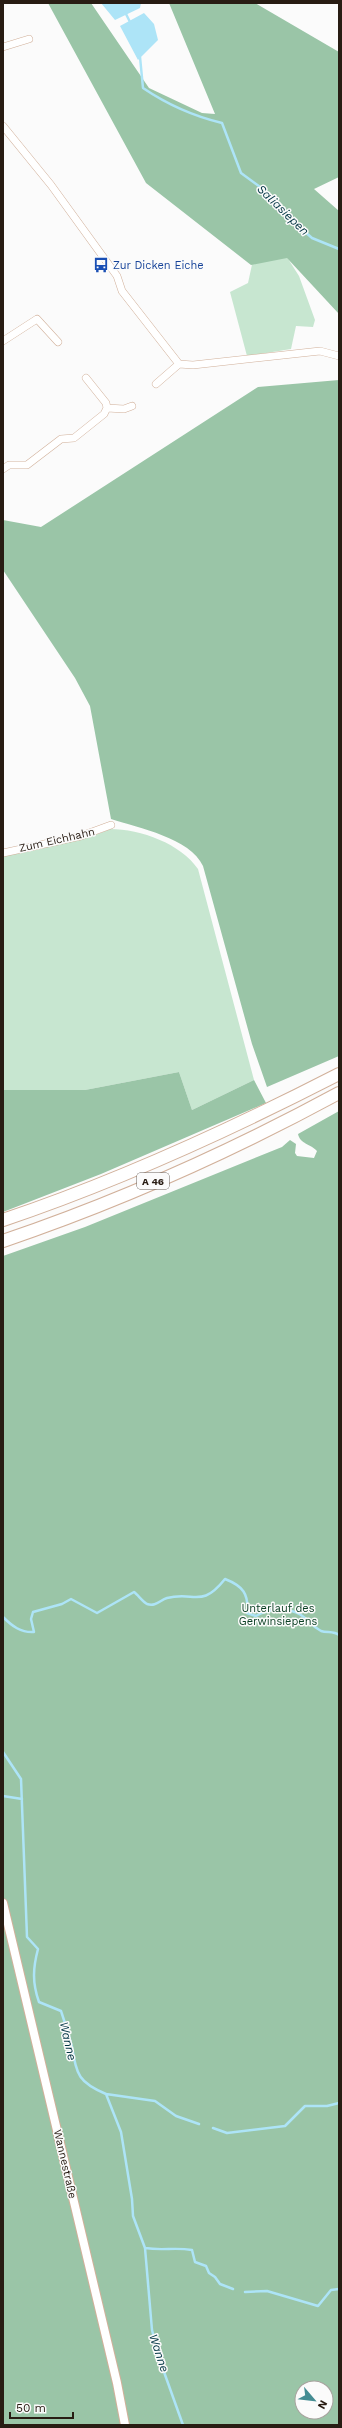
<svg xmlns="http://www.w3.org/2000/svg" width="342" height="2428" viewBox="0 0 342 2428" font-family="'Work Sans',sans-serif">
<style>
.green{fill:#c7e6d0}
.forest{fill:#9ac5a7;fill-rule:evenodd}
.water{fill:#ade4f7}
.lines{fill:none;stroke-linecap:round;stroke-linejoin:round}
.stream{stroke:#ade4f7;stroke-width:2.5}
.minor-casing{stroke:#d1b09a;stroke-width:8}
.tertiary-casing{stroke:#d1b09a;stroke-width:10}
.motorway-casing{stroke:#d1b09a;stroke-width:14}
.minor{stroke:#fff;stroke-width:7}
.tertiary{stroke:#fff;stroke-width:8}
.motorway{stroke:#fff;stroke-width:12}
.labels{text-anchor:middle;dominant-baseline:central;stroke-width:3;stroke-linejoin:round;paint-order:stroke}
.shield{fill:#fbfbfb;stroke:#675f59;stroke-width:1}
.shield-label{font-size:10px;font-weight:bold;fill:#281c13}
.transit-label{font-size:11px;fill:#164399;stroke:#fbfbfb;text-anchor:start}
.street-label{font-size:11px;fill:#281c13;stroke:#fbfbfb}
.park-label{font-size:11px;fill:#0b4024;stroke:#fbfbfb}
.water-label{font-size:12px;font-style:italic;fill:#013543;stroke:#fbfbfb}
</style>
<rect width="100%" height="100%" fill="#fbfbfb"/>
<path class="green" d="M285,254L299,276L315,320L313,327L296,326L291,349L247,356L230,292L248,283L253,260Z
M110,829C141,829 181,844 198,869L254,1080L192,1110L179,1072L85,1090H3V856L93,836Z"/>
<path class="forest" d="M48,3H91L149,88L202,113L215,114L169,3H255L339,52V177L314,189L339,211V314L287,258L251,265L146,183Z
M339,380V1056L267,1087L252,1044L203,866C190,838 139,828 111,819L90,706L75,678L3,570V520L41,527L258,387Z
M179,1072L192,1110L254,1080L266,1103L101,1174L3,1212V1090H85Z
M339,1111V2425H3V1256L85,1227L282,1147L290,1140L296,1144L295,1153L297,1156L314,1158L317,1151C311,1144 300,1144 298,1134ZM302,2388H326V2412H302Z"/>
<path class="water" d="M101,3H141L140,8L115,20Z
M144,13L154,24L158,40L138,60L120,26Z"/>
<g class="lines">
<path class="stream" d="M125,12L130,22
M140,57L143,88C168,105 193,116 222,123L241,173L267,192L285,214L312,238L339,249
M3,1617C12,1626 21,1633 34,1632L31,1619L33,1612L62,1604L71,1599L97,1613L134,1592C138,1595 143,1602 147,1604C156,1607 160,1600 167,1598C195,1591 201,1609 225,1579C243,1586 249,1594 247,1613L256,1616C268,1609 288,1607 301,1615C309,1620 311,1626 321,1631C327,1633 334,1631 339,1635
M3,1752L21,1779L27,1937L38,1949C33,1968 32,1982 39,2002L61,2011C65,2023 69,2035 72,2047C77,2075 78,2082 106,2094L121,2132L132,2199L133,2216L145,2248L152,2330L159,2358L183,2425
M3,1796L22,1799
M106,2094L155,2101L176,2116L199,2124
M213,2128L227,2133L285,2126L305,2106H327L339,2103
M145,2248C163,2251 174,2247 192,2250L195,2262L206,2266L209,2273L215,2277L220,2284L233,2289
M245,2292L267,2291L318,2306L331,2290L339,2289"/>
<defs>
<path id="minor" d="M3,47L29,39
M3,126L51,185L117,276L122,291L179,364L193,365L320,351L339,356
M3,341L37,319L58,342
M156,384L179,364
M107,408L124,409L132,406
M3,469L9,465H27L61,439L74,438L104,414L107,408L106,403L86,378
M3,853L81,836L111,825"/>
<path id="tertiary" d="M3,1903L117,2383L125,2425"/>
<path id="motorway" d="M3,1220C119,1181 230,1130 339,1074
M3,1241C118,1202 232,1151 339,1093"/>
</defs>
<use href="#minor" class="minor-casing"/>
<use href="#tertiary" class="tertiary-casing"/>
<use href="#motorway" class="motorway-casing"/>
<use href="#minor" class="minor"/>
<use href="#tertiary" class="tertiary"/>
<use href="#motorway" class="motorway"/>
</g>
<defs>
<symbol id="bus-bare" viewBox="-9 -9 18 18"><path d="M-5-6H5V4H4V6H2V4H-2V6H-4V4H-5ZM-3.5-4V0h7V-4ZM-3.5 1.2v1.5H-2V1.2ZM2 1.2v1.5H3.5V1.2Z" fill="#1a4fb4" stroke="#fbfbfb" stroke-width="2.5" paint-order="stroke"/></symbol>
</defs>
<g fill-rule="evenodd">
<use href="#bus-bare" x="90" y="254" width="22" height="22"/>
</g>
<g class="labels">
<rect class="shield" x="137" y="1173" width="32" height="16" rx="3"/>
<g class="shield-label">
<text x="153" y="1181">A 46</text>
</g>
<g class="transit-label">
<text x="113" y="265">Zur Dicken Eiche</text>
</g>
<g class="street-label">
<text transform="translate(57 840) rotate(-13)">Zum Eichhahn</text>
<text transform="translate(65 2164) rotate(77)">Wannestraße</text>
</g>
<g class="park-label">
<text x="278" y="1608">Unterlauf des<tspan x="278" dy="13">Gerwinsiepens</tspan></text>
</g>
<g class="water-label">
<text transform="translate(283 210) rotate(44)">Saliasiepen</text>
<text transform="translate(68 2041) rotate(77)">Wanne</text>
<text transform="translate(159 2353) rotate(72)">Wanne</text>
</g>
</g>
<rect width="342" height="2428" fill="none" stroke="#281c13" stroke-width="8"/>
<g transform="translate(314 2400) rotate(118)"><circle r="19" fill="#fbfbfb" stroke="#a7a29e"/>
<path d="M0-3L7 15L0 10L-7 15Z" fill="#458d93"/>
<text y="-6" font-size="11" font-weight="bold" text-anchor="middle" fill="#281c13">N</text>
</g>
<path d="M10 2412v6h63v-6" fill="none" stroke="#281c13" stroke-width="2"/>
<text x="16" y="2412" font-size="12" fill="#281c13" stroke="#fbfbfb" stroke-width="3" paint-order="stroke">50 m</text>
</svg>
